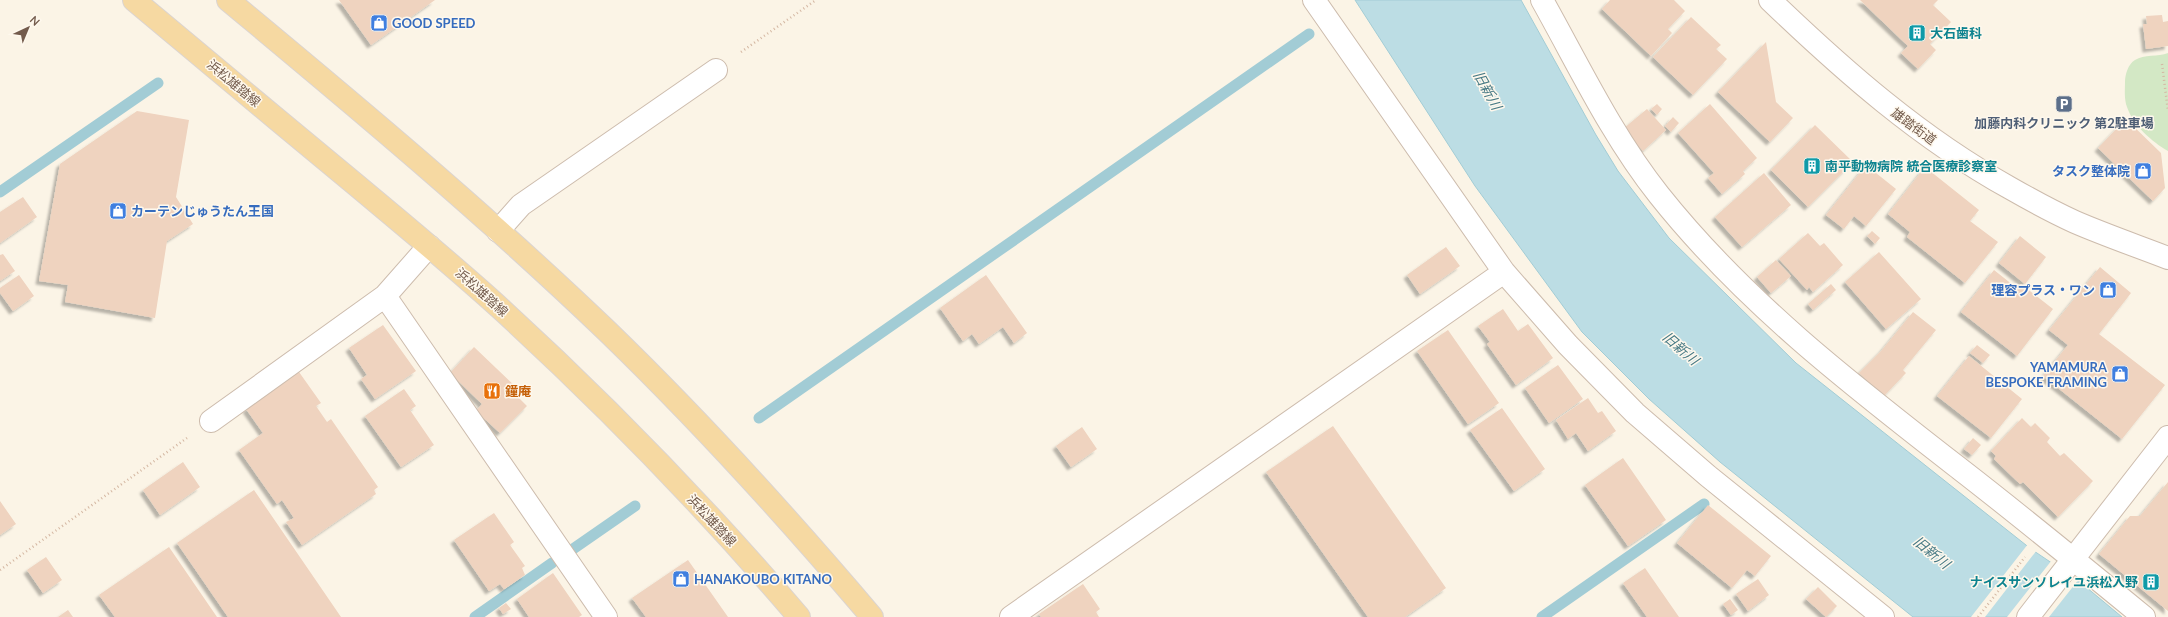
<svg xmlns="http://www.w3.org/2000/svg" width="2168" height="617" viewBox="0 0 2168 617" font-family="Lato,'Noto Sans JP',sans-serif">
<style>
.green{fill:#d3e8c5}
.water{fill:#bcdde4;stroke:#a2ccd5}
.pier{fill:#fbf4e6}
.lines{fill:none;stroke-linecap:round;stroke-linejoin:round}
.stream{stroke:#a2ccd5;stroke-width:11}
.building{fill:#efd3bf;filter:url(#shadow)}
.minor-casing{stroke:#cdbcad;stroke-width:24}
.tertiary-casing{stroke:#cdbcad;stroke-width:24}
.primary-casing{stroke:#dbd4d0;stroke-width:24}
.path{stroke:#d4b7a2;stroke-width:2.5;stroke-dasharray:1 3;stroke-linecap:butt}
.minor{stroke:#fff;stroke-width:22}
.tertiary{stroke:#fff;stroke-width:22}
.primary{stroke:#f6d9a2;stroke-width:22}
.labels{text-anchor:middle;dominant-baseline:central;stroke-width:3;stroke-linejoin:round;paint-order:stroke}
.shop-label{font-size:13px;font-weight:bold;fill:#366cbe;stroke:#fef8ed;text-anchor:start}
.culture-label{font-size:13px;font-weight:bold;fill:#0d838f;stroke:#fef8ed;text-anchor:start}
.street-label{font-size:13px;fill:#735b4c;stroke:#fef8ed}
.service-label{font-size:13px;font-weight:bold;fill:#4e5e75;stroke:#fef8ed}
.food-label{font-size:13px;font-weight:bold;fill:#c56008;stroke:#fef8ed;text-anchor:start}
.water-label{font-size:14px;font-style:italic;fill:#477a85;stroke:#fef8ed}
</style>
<defs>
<filter id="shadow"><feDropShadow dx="-3.5" dy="3.5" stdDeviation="1" flood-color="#0004"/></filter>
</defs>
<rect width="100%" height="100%" fill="#fbf4e6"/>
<path class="green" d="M2168,53V151C2152,142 2133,125 2127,107C2124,99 2125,90 2125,82C2125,75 2128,64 2135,60C2144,54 2158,57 2168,53Z"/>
<path class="water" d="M1355,0H1521L1596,135L1618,171L1669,238L1796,363L2031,549L2080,582L2122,617H1913L1720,462L1649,399L1582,332L1475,186Z"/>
<path class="pier" d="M2028,544L2037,550L1985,617H1971Z
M2052,560L2079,579L2049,617H2007Z"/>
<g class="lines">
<path class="stream" d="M0,192L158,83
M759,418L1309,34
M573,549L635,506
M475,617L552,563
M1542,617L1704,504"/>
</g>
<path class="building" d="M339,0H435L371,45Z
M1610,0H1674L1685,11L1668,29L1672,33L1651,56L1602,9Z
M1860,0H1938L1933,5L1951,22L1930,44L1936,50L1918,69L1901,53L1908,46Z
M2162,15L2163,22L2168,21V46L2146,49L2143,24H2147L2146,16Z
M1691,17L1721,45L1716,49L1727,59L1693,95L1653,57Z
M1766,42L1776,102L1793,118L1770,142L1718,92Z
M1657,104L1662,109L1657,115L1651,109Z
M1710,104L1757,158L1743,171L1745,174L1722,194L1708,178L1714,173L1678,133Z
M1647,109L1666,130L1643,151L1623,129Z
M137,111L189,120L176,197L193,224L167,241L155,318L65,302L68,285L39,281L60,164Z
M1673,117L1679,123L1671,132L1665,126Z
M2126,119L2161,153L2165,188L2153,201L2098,148Z
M1815,125L1853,162L1808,207L1771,170Z
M1866,165L1896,189L1866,226L1854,216L1844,229L1826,215Z
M1925,167L1979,210L1970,221L1998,242L1965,283L1907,237L1910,232L1888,214Z
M1764,173L1791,205L1742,247L1715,217Z
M23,197L37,217L0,243V212Z
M1872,231L1880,238L1875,244L1867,236Z
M1808,233L1820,246L1824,243L1843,265L1813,292L1809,287L1807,290L1779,259Z
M2020,236L2046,257L2025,284L1999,263Z
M1446,247L1460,266L1420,294L1407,275Z
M1879,252L1921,299L1886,329L1845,282Z
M3,254L15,271L0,281V255Z
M1776,260L1791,276L1771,293L1757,277Z
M2100,267L2131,293L2099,334L2165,385L2122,439L2043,376L2068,345L2049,330Z
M1994,270L2018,289L2021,284L2053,309L2017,356L1961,312Z
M19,275L34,296L13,311L0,293V288Z
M986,275L1027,333L1014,343L1003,327L979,344L972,334L963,341L940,308Z
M1831,284L1836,290L1813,310L1808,304Z
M1503,309L1518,331L1528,324L1553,358L1516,385L1487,344L1490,342L1478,326Z
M1913,312L1936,330L1903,370L1906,373L1884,396L1859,373L1882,350Z
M383,325L416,371L375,399L361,379L367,375L349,348Z
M1448,330L1499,403L1468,424L1417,351Z
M1977,345L1990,355L1983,363L1970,353Z
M474,347L518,389L514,393L527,406L500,433L476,411L482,404L450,373Z
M1969,356L2022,399L1991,438L1937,396Z
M1558,365L1583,399L1549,423L1525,388Z
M299,372L321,403L316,406L327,422L331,419L378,487L374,490L376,494L302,545L286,522L294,518L282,500L277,504L239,450L263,433L246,409Z
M404,389L416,406L410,410L434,445L401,467L365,416Z
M1588,398L1598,413L1602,411L1616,431L1588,451L1576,433L1568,439L1556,420Z
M1502,408L1545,469L1514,491L1470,430Z
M2022,418L2031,427L2035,423L2050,438L2047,442L2060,456L2064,453L2093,481L2058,517L2023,482L2020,484L1994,459L1996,456L1991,451Z
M1333,426L1446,588L1405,617H1368L1266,472Z
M1082,427L1097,449L1071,467L1056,446Z
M1973,438L1981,445L1972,455L1964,449Z
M1623,458L1666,520L1628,546L1585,485Z
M183,462L200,487L160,515L143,490Z
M2168,482V611L2099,554L2130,516H2140Z
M254,490L341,617H228L177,543Z
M0,501L16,524L0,535Z
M1708,505L1771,556L1755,576L1747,570L1732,588L1677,543Z
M494,513L514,542L510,545L525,566L522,568L525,575L504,589L500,584L489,591L454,540Z
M169,547L217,617H115L99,595Z
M46,557L62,580L43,593L27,570Z
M688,560L728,617H646L632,598Z
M1645,568L1679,617H1647L1623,583Z
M553,573L582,615L579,617H529L517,599Z
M1758,579L1769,595L1748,611L1736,594Z
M1083,584L1100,609L1096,612L1099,617H1041L1039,614Z
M1818,587L1837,606L1826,617L1806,599Z
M1730,599L1738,610L1731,615L1723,604Z
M506,603L511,609L503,614L499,608Z
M68,610L73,617H58Z"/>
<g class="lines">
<defs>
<path id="minor" d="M1314,0L1504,272L1568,345L1635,413L1708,476L1883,617
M1542,0C1579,66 1612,136 1659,195C1744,302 1853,386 1960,469C2022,517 2083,567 2144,617
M498,231L521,205L716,70
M385,296L606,617
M211,421L385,296L429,246
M1011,617L1504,272"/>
<path id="tertiary" d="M1770,0C1844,71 1920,138 2010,188C2031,200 2053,212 2075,222C2105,235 2137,246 2168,258
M2028,617L2168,437"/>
<path id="primary" d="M134,0C208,62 281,123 355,184C404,225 454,266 501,309C606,405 706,508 799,617
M228,0C357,107 486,215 607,331C700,421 788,518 872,617"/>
</defs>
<use href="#minor" class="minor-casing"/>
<use href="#tertiary" class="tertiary-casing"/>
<use href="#primary" class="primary-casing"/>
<path class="path" d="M741,52L816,0
M2162,64L2168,111
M0,570L187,438
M1978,617L2025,557"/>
<use href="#minor" class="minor"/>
<use href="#tertiary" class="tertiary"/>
<use href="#primary" class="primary"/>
</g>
<defs>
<symbol id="shop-square" viewBox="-11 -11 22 22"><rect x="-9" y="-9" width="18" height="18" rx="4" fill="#3f7fe0" stroke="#fef8ed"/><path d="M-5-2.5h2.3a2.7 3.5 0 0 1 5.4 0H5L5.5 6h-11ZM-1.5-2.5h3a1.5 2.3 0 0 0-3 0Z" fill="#fff"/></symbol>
<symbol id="building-square" viewBox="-11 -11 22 22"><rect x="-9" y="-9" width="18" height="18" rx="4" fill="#0f9aa8" stroke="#fef8ed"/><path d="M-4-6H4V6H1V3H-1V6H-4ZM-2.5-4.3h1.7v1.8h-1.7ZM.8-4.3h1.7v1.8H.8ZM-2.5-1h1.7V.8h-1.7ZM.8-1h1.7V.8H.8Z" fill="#fff"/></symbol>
<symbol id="parking-square" viewBox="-11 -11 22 22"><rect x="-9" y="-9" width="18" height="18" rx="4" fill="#5c6f8a" stroke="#fef8ed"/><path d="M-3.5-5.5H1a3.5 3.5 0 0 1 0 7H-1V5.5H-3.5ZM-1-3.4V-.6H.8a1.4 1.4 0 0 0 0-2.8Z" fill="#fff"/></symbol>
<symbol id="restaurant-square" viewBox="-11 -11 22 22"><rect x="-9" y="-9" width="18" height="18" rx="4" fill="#e8710a" stroke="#fef8ed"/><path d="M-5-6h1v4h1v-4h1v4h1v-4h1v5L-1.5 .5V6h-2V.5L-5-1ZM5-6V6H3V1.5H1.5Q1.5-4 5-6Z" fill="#fff"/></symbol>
</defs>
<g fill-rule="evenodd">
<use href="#shop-square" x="369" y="13" width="20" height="20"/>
<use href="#building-square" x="1907" y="23" width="20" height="20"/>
<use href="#parking-square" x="2054" y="94" width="20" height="20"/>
<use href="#building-square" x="1802" y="156" width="20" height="20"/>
<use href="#shop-square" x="2133" y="161" width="20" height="20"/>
<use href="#shop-square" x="108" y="201" width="20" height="20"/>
<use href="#shop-square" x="2098" y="280" width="20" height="20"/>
<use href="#shop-square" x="2110" y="364" width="20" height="20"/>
<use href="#restaurant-square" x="482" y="381" width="20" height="20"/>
<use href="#shop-square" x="671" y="569" width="20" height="20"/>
<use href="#building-square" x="2141" y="572" width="20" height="20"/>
</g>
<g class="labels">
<g class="shop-label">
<text x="392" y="23">GOOD SPEED</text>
<text x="2130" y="171" text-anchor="end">タスク整体院</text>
<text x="131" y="211">カーテンじゅうたん王国</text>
<text x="2095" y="290" text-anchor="end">理容プラス・ワン</text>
<text x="2107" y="367" text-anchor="end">YAMAMURA<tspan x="2107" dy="15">BESPOKE FRAMING</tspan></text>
<text x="694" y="579">HANAKOUBO KITANO</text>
</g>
<g class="culture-label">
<text x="1930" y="33">大石歯科</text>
<text x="1825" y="166">南平動物病院 統合医療診察室</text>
<text x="2138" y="582" text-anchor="end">ナイスサンソレイユ浜松入野</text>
</g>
<g class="street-label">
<text transform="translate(234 83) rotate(40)">浜松雄踏線</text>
<text transform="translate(1914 126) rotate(36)">雄踏街道</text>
<text transform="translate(482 292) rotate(42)">浜松雄踏線</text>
<text transform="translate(712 520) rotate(47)">浜松雄踏線</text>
</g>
<g class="service-label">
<text x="2064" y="123">加藤内科クリニック 第2駐車場</text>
</g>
<g class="food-label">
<text x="505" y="391">鐘庵</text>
</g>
<g class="water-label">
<text transform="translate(1488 90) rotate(61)">旧新川</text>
<text transform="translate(1681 348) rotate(41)">旧新川</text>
<text transform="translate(1932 552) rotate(39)">旧新川</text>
</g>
</g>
<g transform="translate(28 28) rotate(44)" stroke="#fef8ed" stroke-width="3" paint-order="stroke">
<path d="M0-3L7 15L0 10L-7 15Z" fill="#735b4c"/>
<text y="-6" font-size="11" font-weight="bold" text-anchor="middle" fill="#735b4c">N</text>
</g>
</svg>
